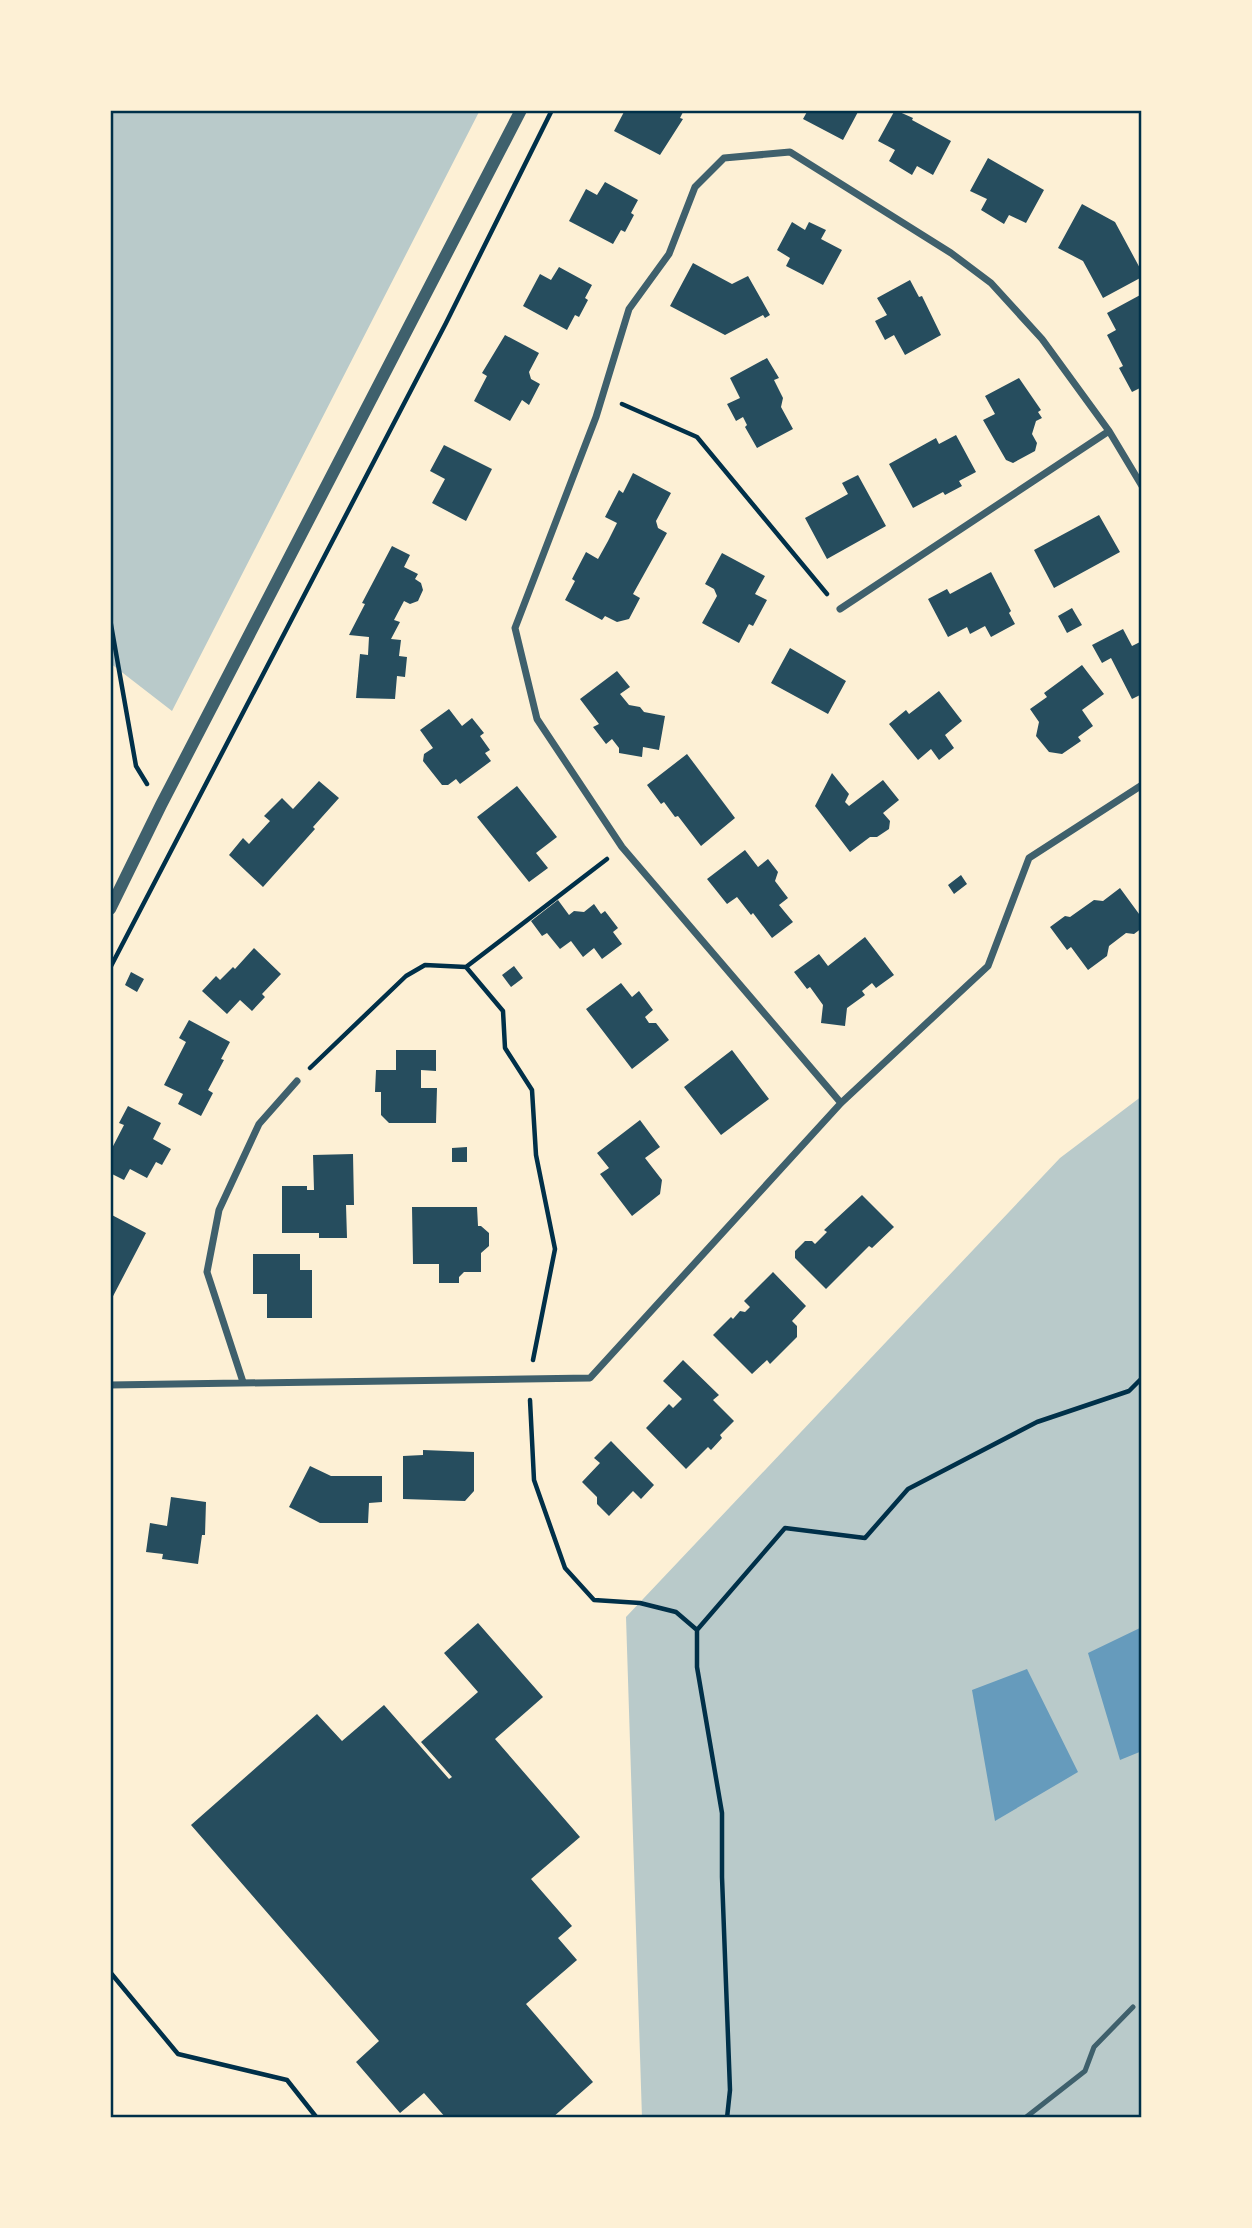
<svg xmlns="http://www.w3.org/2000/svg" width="1252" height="2228" viewBox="0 0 1252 2228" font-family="'DM Sans',sans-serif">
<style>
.green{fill:#b9caca}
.water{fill:#669bbc}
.building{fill:#264d5e}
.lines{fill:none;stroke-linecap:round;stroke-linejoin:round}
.path{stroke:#003049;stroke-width:4.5}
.service{stroke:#3f606c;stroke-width:5}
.minor{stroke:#3f606c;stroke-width:7}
.tertiary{stroke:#3f606c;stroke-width:12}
.neatline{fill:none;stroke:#003049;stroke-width:2.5}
</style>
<rect width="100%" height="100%" fill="#fdf0d5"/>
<path class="green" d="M110,110H480L172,711L110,663Z
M1142,1096V2118H642L626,1617L1060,1158Z"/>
<path class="water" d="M1142,1627V1751L1120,1760L1088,1653Z
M1027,1669L1078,1772L995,1821L972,1690Z"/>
<path class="building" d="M625,110H636L642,113L644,110H684L680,118L683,119L660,155L614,131Z
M808,110H859L843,140L803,119Z
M895,110L913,118L912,120L951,141L933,175L917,166L912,175L889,161L895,150L878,141Z
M988,158L1044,190L1026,223L1009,215L1004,224L981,210L987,199L970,191Z
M605,182L638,200L631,213L634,215L625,232L621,230L613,244L569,221L586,189L597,195Z
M1082,204L1115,222L1142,272V277L1103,298L1083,261L1058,248Z
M792,222L805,230L809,222L826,230L821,239L842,250L823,285L786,266L790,258L777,250Z
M693,263L732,284L748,276L770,315L765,318L763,315L725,335L670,306Z
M559,267L592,285L585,298L588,300L579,317L575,315L567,330L523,306L540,274L551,280Z
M910,280L919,297L922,296L941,335L905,355L894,335L885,340L875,321L887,315L877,298Z
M1142,294V387L1132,392L1119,368L1123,366L1107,335L1116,330L1107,313Z
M505,335L539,353L529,372L531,379L540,384L529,405L522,400L510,421L474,401L487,376L482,373Z
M767,358L779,378L774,380L783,398L781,407L793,429L757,448L745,427L747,425L743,417L736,421L727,404L740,398L730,378Z
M1019,378L1041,410L1038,412L1042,418L1036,421L1032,434L1037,443L1035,451L1013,463L1006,460L983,420L995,414L985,396Z
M956,435L976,472L959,481L962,486L945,495L943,492L913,508L889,464L936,438L939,444Z
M444,445L492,469L466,521L432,503L445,479L430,471Z
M633,473L671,493L656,521L658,528L667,533L633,594L640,598L629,619L617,622L605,616L602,620L565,600L575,581L572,579L586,552L598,559L608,541L617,523L605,517L619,490L623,493Z
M858,475L886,526L827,559L805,518L848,494L842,483Z
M1099,515L1120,552L1054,588L1034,550Z
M392,546L410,555L404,567L418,574L415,579L421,583L423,590L418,601L410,604L404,601L394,620L400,622L391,639L401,640L399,656L407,657L405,677L397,676L395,699L356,698L360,654L368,655L369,637L349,635L365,604L362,603Z
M722,553L765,576L755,594L767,600L753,626L749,624L739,643L702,623L717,596L714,589L705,584Z
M991,572L1011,611L1009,613L1015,624L991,637L985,626L970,634L967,627L948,637L928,599L947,589L950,594Z
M1072,608L1082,625L1067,633L1058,616Z
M1123,629L1132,646L1142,641V694L1132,699L1111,658L1102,663L1092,645Z
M790,648L846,681L828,714L771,683Z
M1082,665L1104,694L1082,710L1093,726L1078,737L1081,741L1062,754L1049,752L1036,736L1039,722L1030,709L1047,697L1044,693Z
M617,671L630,687L620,694L629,705L640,707L644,712L665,716L659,750L643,747L642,757L619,753V748L612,739L606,744L593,727L599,724L580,699Z
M939,691L962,721L945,735L954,748L939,760L931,749L918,760L889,724L906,710L909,714Z
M449,709L462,726L472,718L484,733L480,736L490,750L485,753L491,761L460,784L456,779L448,785H442L423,761L424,754L433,748L420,730Z
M687,754L735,818L701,846L678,816L675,817L664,802L661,804L647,785Z
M832,773L849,794L845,802L849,806L883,780L899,800L883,813L890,821L889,829L877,837H870L850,852L815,806Z
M319,781L339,798L313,827L315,829L263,887L229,855L243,838L249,844L270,821L264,816L282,798L293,809Z
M517,786L557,837L536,853L548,868L529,882L477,817Z
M745,850L758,867L768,859L778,872L775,881L788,898L779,905L793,922L772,938L753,913L751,915L737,897L727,904L707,879Z
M961,875L967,884L954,894L948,885Z
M1120,888L1142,918V928L1134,934L1126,933L1109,946L1107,956L1088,970L1071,947L1067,950L1050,927L1065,916L1070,917L1094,900L1103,901Z
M558,900L569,915L574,911L584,912L594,904L601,914L605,911L618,928L613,932L622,944L602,959L594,948L583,957L571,941L560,949L547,933L542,936L531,921Z
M865,937L894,975L876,988L872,983L862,991L865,995L847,1008L845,1026L821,1023L823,1005L810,987L807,989L794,972L819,954L828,966Z
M254,948L281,974L262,994L265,997L252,1011L240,1000L227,1014L202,991L216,976L220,980L233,967L235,969Z
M514,966L523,978L511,987L502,975Z
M131,972L144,979L137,992L125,985Z
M621,983L632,997L639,991L653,1010L645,1017L649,1023H656L669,1040L632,1069L586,1009Z
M189,1020L230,1042L221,1059L224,1060L208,1090L213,1093L201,1116L178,1104L183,1094L164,1085L186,1042L179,1038Z
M396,1050H436V1071L421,1070V1088H437L436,1123H389L381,1115V1092H375L376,1070H396Z
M732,1050L769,1099L721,1135L684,1087Z
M128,1106L161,1123L153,1139L171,1149L162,1165L156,1162L147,1178L130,1169L124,1180L110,1173V1152L124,1125L119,1123Z
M640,1120L660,1147L645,1158L662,1180L660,1194L632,1216L600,1174L609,1168L597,1153Z
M467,1147V1162H452V1148Z
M353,1154L354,1205H346L347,1238H319V1233H282V1186H307V1190H314L313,1155Z
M862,1195L894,1227L872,1248L869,1246L826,1289L795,1258V1251L805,1241H812L815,1244L827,1232L824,1230Z
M412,1207H477L478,1226H481L489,1233V1246L481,1253V1272H464L459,1277V1283H439V1264H413Z
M110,1214L146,1233L110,1302Z
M253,1254H300V1270H312V1318H267V1294H253Z
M773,1272L806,1306L792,1321L797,1326V1337L770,1364L767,1360L752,1374L713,1335L731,1317L733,1319L740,1311L745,1312L750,1307L744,1301Z
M683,1360L719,1395L713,1400L734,1421L720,1435L722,1438L711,1450L708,1447L686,1469L646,1428L669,1404L673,1408L682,1399L663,1381Z
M611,1441L654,1485L641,1499L633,1491L609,1516L597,1504V1497L582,1482L600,1463L594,1458Z
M423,1450L474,1452V1491L465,1501L403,1499V1456L423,1455Z
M310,1466L331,1476H382V1502L369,1503L368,1523H320L289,1507Z
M171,1497L206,1502L205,1535H202L198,1564L162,1559L163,1554L146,1552L150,1523L167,1526Z
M478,1623L543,1697L495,1739L580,1837L531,1879L572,1926L558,1938L577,1960L526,2004L593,2082L552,2118H446L424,2093L400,2113L356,2062L379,2041L191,1825L317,1714L342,1741L384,1705L449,1779L452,1777L421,1742L478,1692L444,1653Z"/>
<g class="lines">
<path class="path" d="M622,404L697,437L827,594
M110,619L136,766L147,784
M466,967L607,859
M110,968L446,323L552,110
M310,1068L406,976L425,965L466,967L503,1011L505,1048L532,1090L536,1155L555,1249L533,1360
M530,1400L534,1480L565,1568L594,1600L640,1603L676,1612L697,1630V1667L722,1813V1877L730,2090L727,2118
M697,1630L785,1528L865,1538L908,1489L1037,1422L1129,1391L1142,1378
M110,1972L178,2054L287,2080L317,2118"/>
<path class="service" d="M1025,2118L1085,2071L1094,2047L1133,2007"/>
<path class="minor" d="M840,609L1109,431L1142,486
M841,1103L622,847L537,719L515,628L596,417L629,309L669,254L695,187L724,158L790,152L951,253L991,283L1042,339L1109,431
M243,1382L207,1272L219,1210L259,1124L297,1081
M110,1385L590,1378L841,1103L988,966L1029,858L1142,785"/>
<path class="tertiary" d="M110,909L161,805L521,110"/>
</g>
<rect width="1252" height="2228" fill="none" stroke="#fdf0d5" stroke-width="224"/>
<rect x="112" y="112" width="1028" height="2004" class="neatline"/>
</svg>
